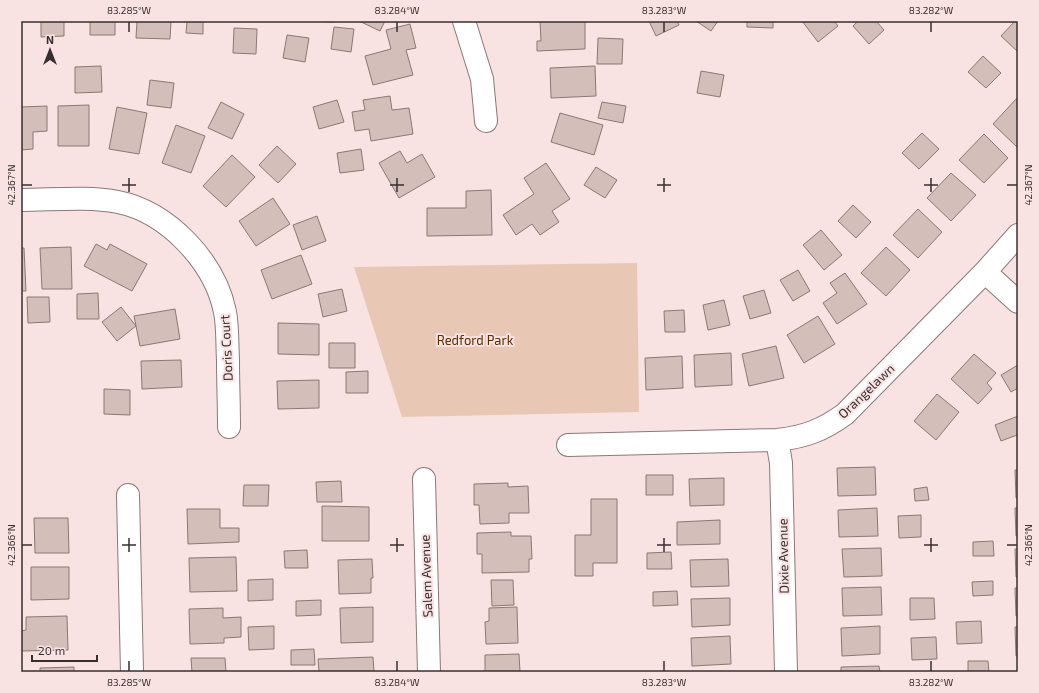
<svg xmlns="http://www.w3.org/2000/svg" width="1039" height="693" viewBox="0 0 1039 693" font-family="'Exo 2',sans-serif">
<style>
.green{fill:#e8c8b5}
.building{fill:#d3beb9;stroke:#8b7873}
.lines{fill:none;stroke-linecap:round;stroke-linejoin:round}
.minor-casing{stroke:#8c7878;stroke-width:24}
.minor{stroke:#fff;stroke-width:22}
.ticks{fill:none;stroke:#372f2f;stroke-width:1.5}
.labels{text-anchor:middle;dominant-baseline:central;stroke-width:4;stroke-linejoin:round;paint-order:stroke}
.park-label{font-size:13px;fill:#5c2b02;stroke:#f9e2e2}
.street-label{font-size:13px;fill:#372f2f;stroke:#f9e2e2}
.neatline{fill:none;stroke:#372f2f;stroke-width:1.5}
.ticks-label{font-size:10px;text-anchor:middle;fill:#372f2f}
</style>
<rect width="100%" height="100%" fill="#f9e2e2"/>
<path class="green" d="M637,263L639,412L402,417L354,267Z"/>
<path class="building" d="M41,21H64V36L41,37Z
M90,21H115V35H90Z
M137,21H171L170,39L136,38Z
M187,21H203V34L186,33Z
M306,21H334V22Z
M359,21H385L380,31Z
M540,21H585V49L537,51V41H541Z
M649,21H677L679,25L656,36Z
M696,21H718L711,31Z
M747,21H773V28L747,27Z
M802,21H834L838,26L818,42Z
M858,21H876L884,30L869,44L853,26Z
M1015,21L1018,22V52L1001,36Z
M410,24L416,48L406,50L413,75L373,85L365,56L391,49L386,30Z
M334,27L354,29L351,52L331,49Z
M234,28L257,29L256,54L233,53Z
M287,35L309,38L305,62L283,58Z
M598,38L623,39L622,64H597Z
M983,56L1001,73L986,88L968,72Z
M101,66L102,92L75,93V67Z
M595,66L596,96L551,98L550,68Z
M701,71L724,75L720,97L697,93Z
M150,80L174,83L171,108L147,105Z
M390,96L392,110L409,108L413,134L371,141L369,129L355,131L352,112L365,110L363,100Z
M1017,98L1018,145L1017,147L993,124Z
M337,100L344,122L319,129L313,107Z
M221,102L244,114L232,139L208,128Z
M602,102L626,106L623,123L598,118Z
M89,105V146H58V106Z
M47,106V131L33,132V149L21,150V107Z
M117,107L147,113L139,154L109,149Z
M560,113L603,125L594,155L551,142Z
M176,125L205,136L191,173L162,163Z
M922,133L939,149L919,169L902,153Z
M984,134L1008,158L984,183L959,160Z
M277,146L296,164L278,183L259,165Z
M361,149L364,170L340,173L337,153Z
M400,151L407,163L422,154L435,177L399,198L379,163Z
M232,155L255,177L226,207L203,186Z
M546,163L570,199L552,211L559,222L540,235L532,224L516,235L503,215L534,194L524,178Z
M596,167L617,180L605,198L584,185Z
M951,173L976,195L951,221L927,198Z
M491,190L492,235L427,236V208H466V191Z
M273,198L290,224L256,246L239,221Z
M853,205L871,222L856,238L838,221Z
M918,209L942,232L918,258L893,235Z
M317,216L326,241L302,250L293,225Z
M821,230L842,255L824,270L803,245Z
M96,244L107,250L110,244L147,264L132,291L84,266Z
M71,247L72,289H42L40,248Z
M886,247L910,270L886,296L861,273Z
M21,248H24L26,291H21Z
M301,255L312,284L272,299L261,270Z
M798,270L810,291L793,301L780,280Z
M845,273L867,304L837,324L823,303L837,293L830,283Z
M342,289L347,311L323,317L318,294Z
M764,290L771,313L750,319L743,296Z
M98,293L99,319H77V294Z
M27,297H49L50,322L28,323Z
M724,300L730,325L708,330L703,305Z
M121,307L136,326L117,341L102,322Z
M175,309L180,339L140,346L134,316Z
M684,310L685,332H665L664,311Z
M818,316L835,344L804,363L787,335Z
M278,323L319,324V355L278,354Z
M329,343H355V368H329Z
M776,346L784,378L749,386L742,354Z
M731,353L732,385L695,387L694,355Z
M974,354L996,373L987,383L992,389L978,404L951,379Z
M682,356L683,388L646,390L645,358Z
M181,360L182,387L142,389L141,361Z
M1018,365V388L1011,392L1001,375Z
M368,371V393H346V372Z
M319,380V408L278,409L277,381Z
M104,389L130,390V415L104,414Z
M937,394L959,412L936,440L914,421Z
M1018,416V439L1017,435L1001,441L995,425Z
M875,467L876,495L838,496L837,468Z
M1015,470H1018V498H1016Z
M646,475H673V495H646Z
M724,478V505L690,506L689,479Z
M341,481L342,502H317L316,482Z
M508,483V487L528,486L529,513H509V523L480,524L479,505H474V484Z
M244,485H269L268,506H243Z
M927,487L929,500L915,501L914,489Z
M591,499H617V563H593V576H575V535H591Z
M322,506L369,507V541H322Z
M877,508L878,536L839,537L838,510Z
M1015,508H1018V536H1016Z
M187,509H220V528H239V542L188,544Z
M921,515V537L899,538L898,516Z
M34,518H68L69,553H35Z
M720,520V544L677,545V522Z
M511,532V536H531L532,559H529V572L482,573V554H477V533Z
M993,541L994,556H973V542Z
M881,548L882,576L844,577L842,549Z
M1015,549H1018V577H1016Z
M307,550L308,568H285L284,551Z
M671,552L672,569H647V553Z
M236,557L237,591L190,592L189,558Z
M372,559L373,578H371V593L339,594L338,560Z
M728,559L729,586L691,587L690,560Z
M31,567H69V599L31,600Z
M273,579V600L248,601V580Z
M491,580H513L514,605L492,606Z
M993,581V595L973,596L972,582Z
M881,587L882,615L843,616L842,588Z
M1015,588H1018V616H1016Z
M677,591L678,605L653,606V592Z
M730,598V625L692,627L691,599Z
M910,598H934L935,619L910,620Z
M321,600V615L296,616V601Z
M373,607V642L341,643L340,608Z
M517,607L518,643L486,644L485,622L489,621V608Z
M223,608V618L241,617V637L224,638V643L190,644L189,609Z
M67,616L68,650L21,651V631L26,630V617Z
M981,621L982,643L957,644L956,622Z
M274,626V649L249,650L248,627Z
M880,626V654L842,656L841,628Z
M1015,627H1018V656H1016Z
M730,636L731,664L692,666L691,638Z
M936,637L937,659L912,660L911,638Z
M314,649L315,665H291V650Z
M519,654L520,672H485V655Z
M373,657L374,672H319L318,659Z
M191,658H225L226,672H192Z
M968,661H988L989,672H968Z
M879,666L880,672H841V667Z
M74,667V672H40V668Z"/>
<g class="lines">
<defs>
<path id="minor" d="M464,21L482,79L486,121
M21,200C53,200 86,196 118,202C168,212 215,262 225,312C228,328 227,344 228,360C228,382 229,405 229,427
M985,272L1018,302
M777,440L781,463L786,672
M568,445L777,440C805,437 823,430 845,414L985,272L1018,235
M424,479L429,672
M128,495L132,672"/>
</defs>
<use href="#minor" class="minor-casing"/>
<use href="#minor" class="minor"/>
</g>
<path class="ticks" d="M129,22V32M397,22V32M664,22V32M931,22V32M129,178V192M397,178V192M664,178V192M931,178V192M22,185H32M122,185H136M390,185H404M657,185H671M924,185H938M1007,185H1017M129,538V552M397,538V552M664,538V552M931,538V552M22,545H32M122,545H136M390,545H404M657,545H671M924,545H938M1007,545H1017M129,661V671M397,661V671M664,661V671M931,661V671"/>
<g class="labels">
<g class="park-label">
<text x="475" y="340">Redford Park</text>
</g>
<g class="street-label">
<text transform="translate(226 348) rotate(-93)">Doris Court</text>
<text transform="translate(866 391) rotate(-44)">Orangelawn</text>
<text transform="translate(783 556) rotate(-91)">Dixie Avenue</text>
<text transform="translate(426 576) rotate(-92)">Salem Avenue</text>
</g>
</g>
<rect width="1039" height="693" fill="none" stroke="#f9e2e2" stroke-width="44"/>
<g transform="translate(50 50)" stroke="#f9e2e2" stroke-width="3" paint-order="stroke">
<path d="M0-3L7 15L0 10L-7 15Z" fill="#372f2f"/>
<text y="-6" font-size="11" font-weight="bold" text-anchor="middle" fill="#372f2f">N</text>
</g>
<path d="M32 655v6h65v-6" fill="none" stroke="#372f2f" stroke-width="2"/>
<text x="38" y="655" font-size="12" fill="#372f2f" stroke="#f9e2e2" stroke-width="3" paint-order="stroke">20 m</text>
<rect x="22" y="22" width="995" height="649" class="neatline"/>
<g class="ticks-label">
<text x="129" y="14">83.285°W</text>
<text x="397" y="14">83.284°W</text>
<text x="664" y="14">83.283°W</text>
<text x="931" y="14">83.282°W</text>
<text transform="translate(11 185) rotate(-90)" y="4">42.367°N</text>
<text transform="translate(1028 185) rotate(-90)" y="4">42.367°N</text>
<text transform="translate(11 545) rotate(-90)" y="4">42.366°N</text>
<text transform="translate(1028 545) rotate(-90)" y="4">42.366°N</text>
<text x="129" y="686">83.285°W</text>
<text x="397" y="686">83.284°W</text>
<text x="664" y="686">83.283°W</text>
<text x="931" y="686">83.282°W</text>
</g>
</svg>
